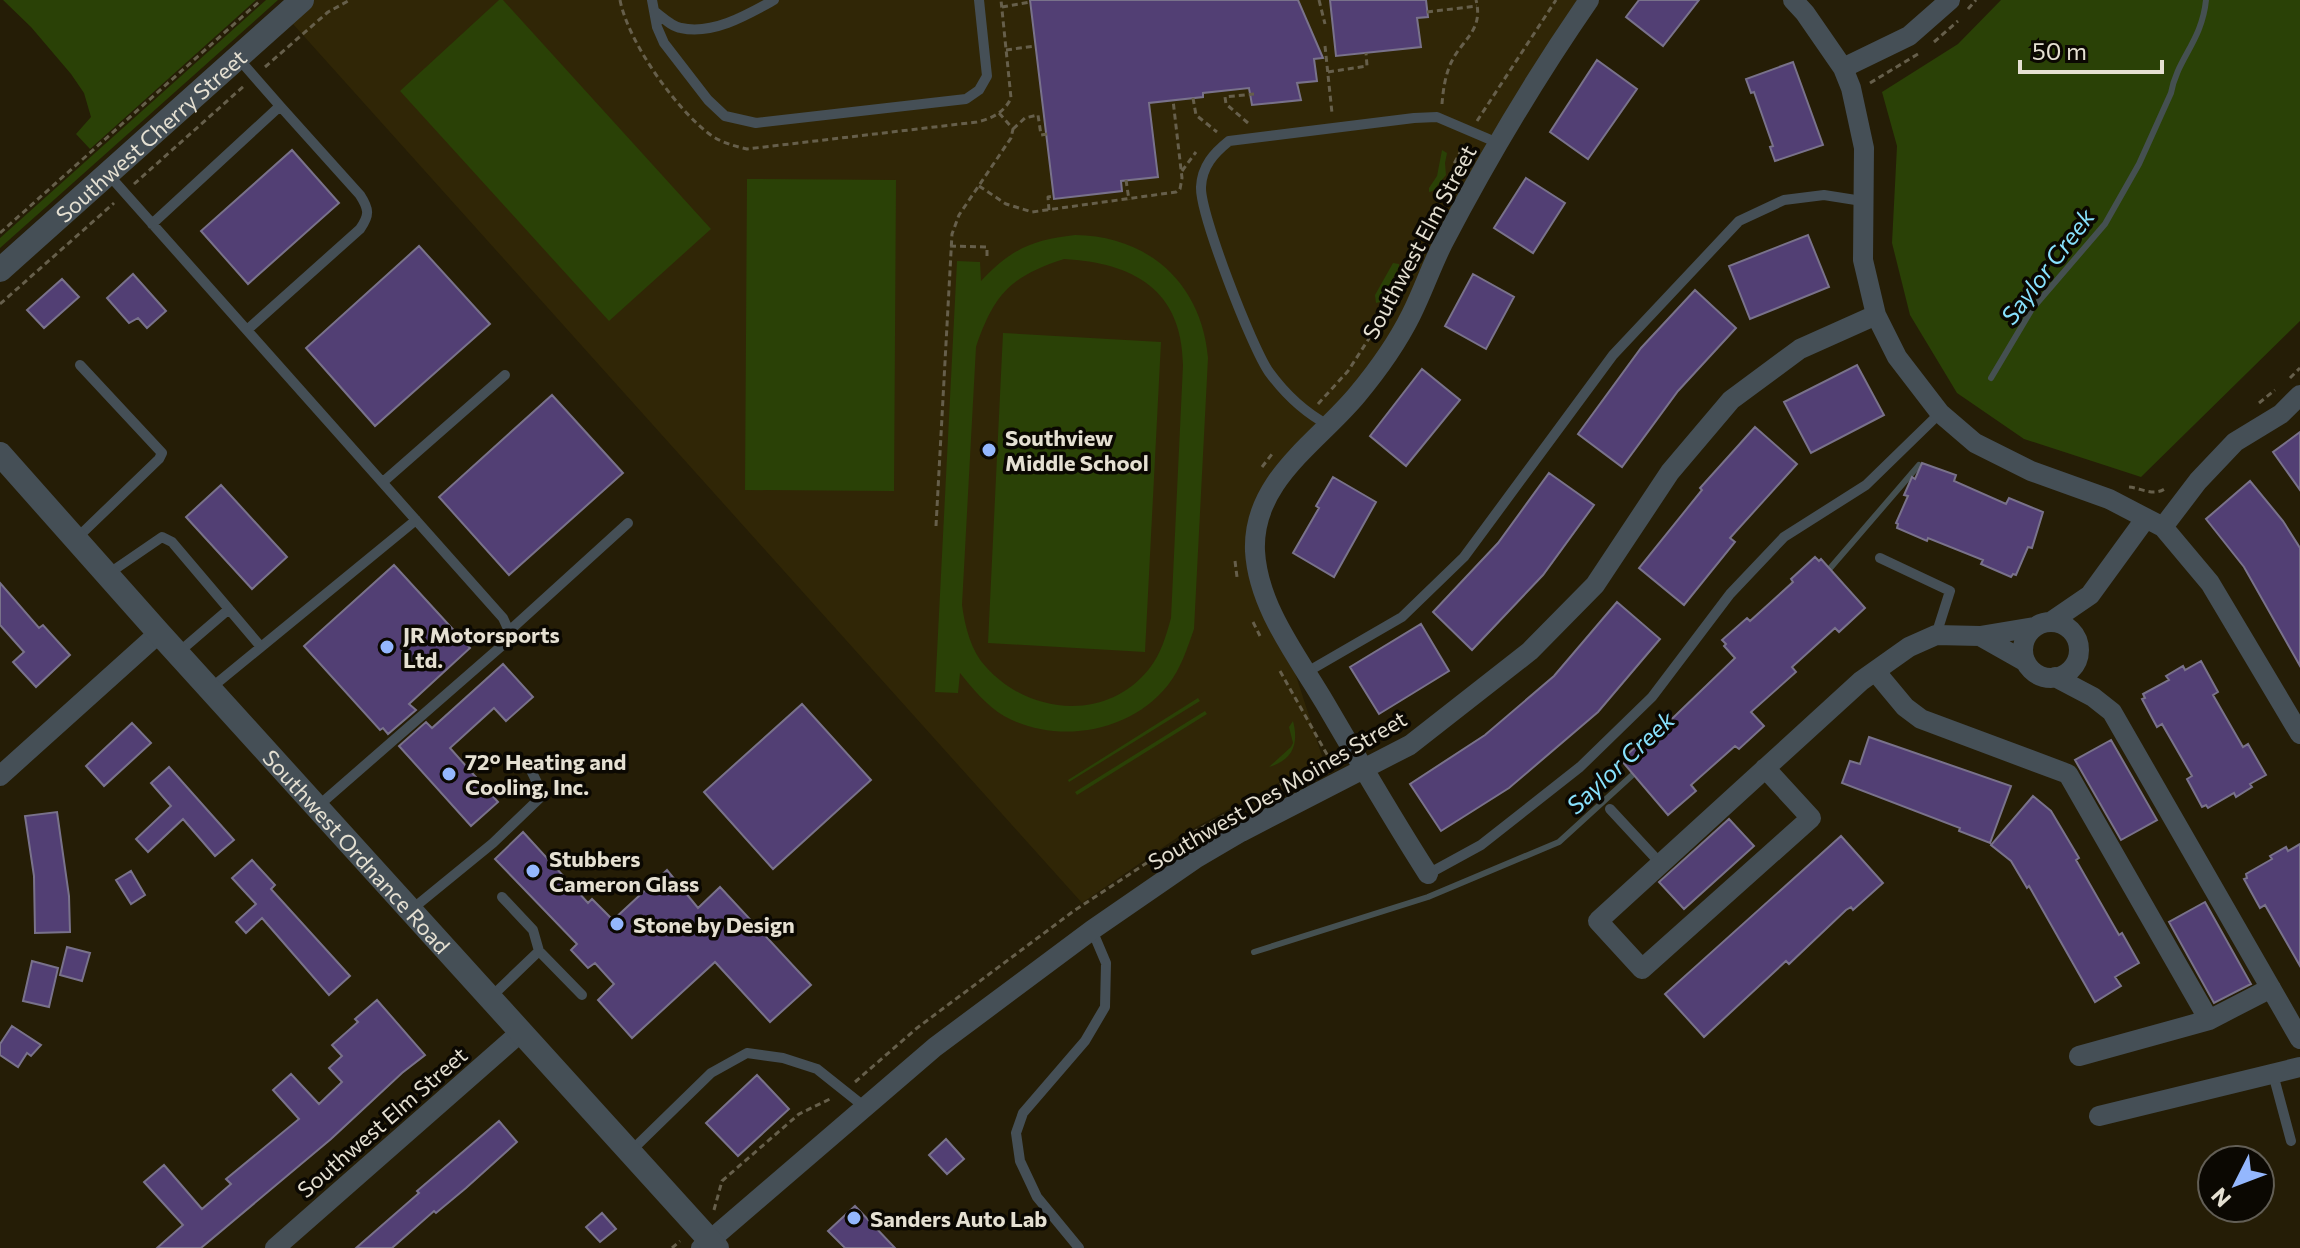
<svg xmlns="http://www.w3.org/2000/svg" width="2300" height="1248" viewBox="0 0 2300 1248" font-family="Commissioner,sans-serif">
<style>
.built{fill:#302606}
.green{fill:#2a4106;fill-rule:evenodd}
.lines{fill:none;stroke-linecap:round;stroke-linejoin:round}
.stream{stroke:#455051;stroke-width:6}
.building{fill:#523f74;stroke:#79728b;stroke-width:2}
.path{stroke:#665f4b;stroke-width:3;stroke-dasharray:6 4;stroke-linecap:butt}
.service{stroke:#454f56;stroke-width:10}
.minor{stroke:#454f56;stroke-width:20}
.tertiary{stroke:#454f56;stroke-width:24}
.poi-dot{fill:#94b7fd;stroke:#0b0802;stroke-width:3}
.labels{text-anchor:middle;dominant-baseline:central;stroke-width:7;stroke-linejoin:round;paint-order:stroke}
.street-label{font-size:22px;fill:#e5e0d2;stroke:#0b0802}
.poi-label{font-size:22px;font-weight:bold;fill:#e5e0d2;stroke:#0b0802;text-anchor:start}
.water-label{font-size:24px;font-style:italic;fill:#88e2fe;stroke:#0b0802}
</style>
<rect width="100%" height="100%" fill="#251d06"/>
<path class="built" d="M302,0H1589L1410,318L1280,475L1255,549L1323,759L1181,835L1082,903L284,14Z"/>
<path class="green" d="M3,0H256L90,149L76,134L91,117L84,93L71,74L31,27Z
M266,0H278L0,248V238Z
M499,0H503L711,229L609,321L400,91Z
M2001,0H2300V321L2141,477L2024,439L1957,393L1910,315L1892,243L1897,146L1882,92L1958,44Z
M1442,150L1447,153L1445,163L1446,175L1433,191L1429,192V188L1437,176Z
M747,179L896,180L894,491L745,490Z
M1075,235C1150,236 1202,285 1208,358L1194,629C1187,649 1181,668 1168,685C1130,733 1056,745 1004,716C986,705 973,689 960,673L958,693L935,692L957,261L980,262L981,281C1011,249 1032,240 1075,235ZM1064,259C1133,263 1182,289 1183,365L1171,618C1166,636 1161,654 1149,669C1107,722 1029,715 986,667C971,651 965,627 962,605L976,347C994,294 1011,276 1064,259Z
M1393,263L1399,264V267L1380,302L1376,303L1375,295Z
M1003,333L1161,342L1145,652L988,643Z
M1198,698L1200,701L1069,782L1068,780Z
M1205,711L1207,714L1077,795L1075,792Z
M1293,721C1299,744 1293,760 1269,767L1291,747L1293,743L1289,727Z"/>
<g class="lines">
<path class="stream" d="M1991,378L2032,309L2105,224L2139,164L2171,93C2177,59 2202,41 2206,0
M1826,573L1919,465
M1254,952L1428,897L1559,842L1639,769"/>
</g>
<path class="building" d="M1030,0H1298L1323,58L1314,59L1317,81L1297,83L1301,100L1252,105L1249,88L1203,93V97L1149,103L1158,177L1121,181L1122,191L1054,199Z
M1330,0H1426L1428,17L1417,18L1421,47L1336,56Z
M1639,0H1699L1663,46L1626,17Z
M1597,60L1637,89L1588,159L1550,132Z
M1793,62L1823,145L1775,161L1770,147L1773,146L1754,92L1751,93L1746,79Z
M292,150L339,203L248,284L201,231Z
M1526,178L1565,203L1533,253L1494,228Z
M1808,235L1829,287L1750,319L1729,266Z
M419,246L490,324L375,426L306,348Z
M133,274L166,311L147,328L138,318L129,323L107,298Z
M1473,274L1514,297L1486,349L1445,326Z
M62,279L79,297L44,328L27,310Z
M1695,290L1736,328L1678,391L1622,467L1578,434L1641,348Z
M1857,365L1884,415L1811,453L1784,402Z
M1422,369L1460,400L1406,466L1370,436Z
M552,395L623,473L509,575L439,497Z
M1755,427L1797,464L1730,538L1735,542L1684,605L1639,568L1702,490L1700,488Z
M2300,432V490L2273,452Z
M1922,463L1956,475L1954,481L2006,504L2009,498L2043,512L2032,548L2028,547L2016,575L2013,574L2011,577L1981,564L1983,560L1928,538L1927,541L1897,528L1898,524L1896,523L1908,496L1904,495L1912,477L1915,479Z
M1549,473L1594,505L1543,575L1472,650L1433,612L1498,543Z
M1333,477L1376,502L1334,577L1293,553L1319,508L1316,506Z
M2250,481L2283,521L2300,548V666L2244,567L2206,519Z
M221,485L287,557L252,589L186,517Z
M1815,557L1819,561L1821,559L1865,608L1839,632L1835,628L1792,667L1796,672L1751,712L1764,726L1739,749L1735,746L1691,785L1696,791L1668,815L1621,760L1647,737L1650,740L1735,658L1724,646L1726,644L1722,640L1747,618L1750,621L1793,582L1791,579Z
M394,565L470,648L409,704L416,710L388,734L383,728L380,730L304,646Z
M0,583L39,628L43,625L70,655L36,687L13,662L24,652L0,625Z
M1617,602L1660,639L1598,712L1509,788L1441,831L1410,784L1485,735L1554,676Z
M1421,624L1449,671L1379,714L1350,667Z
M2201,661L2218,692L2213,695L2243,747L2248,744L2266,775L2250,784L2252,787L2236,797L2234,793L2208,808L2206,805L2202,807L2187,779L2192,776L2162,724L2157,727L2142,699L2145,698L2143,694L2169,680L2166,676L2183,666L2185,670Z
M503,664L533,697L506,721L494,708L450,748L498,802L471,826L399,746L426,722L432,728Z
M802,704L871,780L773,869L704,792Z
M132,723L151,743L104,786L86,766Z
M1869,737L2011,786L1990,843L1959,831L1960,828L1842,783L1850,761L1860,764Z
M2111,740L2157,820L2121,840L2075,760Z
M169,767L234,840L215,856L183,819L148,852L136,839L171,806L151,783Z
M2033,796L2051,811L2079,858L2076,860L2119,935L2122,933L2139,963L2115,977L2121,986L2095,1002L2029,886L2027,888L2011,861L1991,845Z
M57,812L69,896L70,932L35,933L34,876L25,816Z
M1729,819L1754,846L1684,909L1659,882Z
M523,832L588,903L592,899L613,920L667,870L698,908L720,887L811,985L770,1022L715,962L632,1038L598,1000L614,984L595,963L588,968L571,950L577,944L495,859Z
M1841,836L1883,883L1853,910L1851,907L1846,910L1789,964L1786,961L1704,1037L1665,994Z
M2300,844V966L2265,905L2260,908L2244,879L2247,878L2246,874L2272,859L2270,856L2286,847L2288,851Z
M252,860L275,885L271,889L350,976L329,995L262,918L246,933L236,922L256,904L232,878Z
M131,871L145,895L131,904L116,880Z
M2205,902L2251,984L2214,1003L2169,922Z
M67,947L90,953L82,981L60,975Z
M32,961L58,968L49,1007L23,1001Z
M377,1000L425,1055L402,1073L331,1139L201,1248H157L183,1225L144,1182L164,1165L202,1209L231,1184L226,1179L299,1119L273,1090L291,1074L319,1104L342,1082L329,1068L342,1056L332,1045L358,1022L355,1019Z
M12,1026L41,1045L31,1056L27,1053L18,1067L0,1055V1044Z
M757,1075L789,1109L738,1156L706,1123Z
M499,1121L517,1142L466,1188L436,1213L434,1211L392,1248H356L419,1193L417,1191Z
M946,1139L964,1159L947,1174L929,1155Z
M855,1206L895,1248H845L828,1231Z
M602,1213L616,1229L600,1242L586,1227Z"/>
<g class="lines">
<path class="path" d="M620,0C628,42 677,111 712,136C723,143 734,146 747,149L977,122C991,119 1005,112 1011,98L1001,0
M1319,0L1325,24
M1002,7L1030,2
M1968,9L1976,0
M1427,12L1477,6
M1934,42L1958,21
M1325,46L1332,113
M1006,50L1035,46
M265,67L328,12L350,0
M1328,72L1367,66L1366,53
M1870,83L1918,54
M1193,98L1196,115L1217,132
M1442,104C1443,91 1445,77 1450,65C1461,39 1484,32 1476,0
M1477,121L1556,0
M1248,123L1226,104L1225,97L1254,94
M1013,129L1025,118L1038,115L1041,135L1047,134
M1182,171L1196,152
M1126,180L1129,200
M1451,183L1454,164L1464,145
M134,184L245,85
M979,186L1006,204L1032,212L1176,192L1180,189L1182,178L1173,100
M1049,210L1048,197L1054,196
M0,233L261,0
M950,246L987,247V258
M0,304L114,203
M2290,378L2300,368
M2259,403L2275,390
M1318,404L1348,371L1381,320L1409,268
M1262,467L1272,454
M2129,487C2141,488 2154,497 2166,488
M936,526L952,234L959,215L1011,138L1013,129L999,113
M1235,561L1237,577
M1253,622L1260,636
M1280,671L1333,765
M855,1082L917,1028L1075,910L1194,832L1329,758
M714,1210L722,1181L799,1114L832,1098
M672,1248L680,1241"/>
<path class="service" d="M652,0L657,27L664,43L708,100L725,116L756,123L966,99L979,90L987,76L979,0
M654,11C662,17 672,27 681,28C713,35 747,15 774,0
M108,174L503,618L509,631L505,643L317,807
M152,224L280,106L238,58
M247,330L360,229C370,215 369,209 360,195L280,106
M1328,425C1304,412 1285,394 1269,372C1252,348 1200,214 1201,187C1202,166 1214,153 1229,141L1414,118L1437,117L1498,143
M383,482L505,375
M77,538L159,459L162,453L80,365
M1880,558L1950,591L1936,635
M108,574L162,537L172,542L261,647
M509,631L628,523
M179,652L229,609
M1307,672L1402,617L1464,557L1613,355L1739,221L1784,200L1824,195L1862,201
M211,688L416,520
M1610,809L1661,864
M1428,874L1481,845L1580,767L1652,697L1730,594L1784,537L1866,485L1940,413
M411,910L493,843L543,795L528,764
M539,951L582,995
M490,998L539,951L533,930L502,897
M2273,1074L2291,1141
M630,1152L711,1073L747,1053L783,1058L817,1069L866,1108
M1079,1248L1037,1197L1020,1161L1016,1133L1023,1113L1085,1041L1105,1007L1106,963L1092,930"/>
<path class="minor" d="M1793,0L1805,13L1843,68L1851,88L1864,148L1863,260L1876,315L1897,357L1940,413L1975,443L2031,471L2109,499L2163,527L2210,583L2300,734
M1843,68L1909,36L1950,0
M2163,527L2198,481L2235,442L2281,414L2300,395
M2052,621L2090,595L2146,518
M2023 650a28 28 0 1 1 56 0a28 28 0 1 1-56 0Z
M1980,636L2026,662
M1875,671L1905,707L1921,719L2068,774L2209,1020
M2055,677L2093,697L2112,712L2300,1039
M1765,768L1811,818L1642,969L1598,921L1861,681L1909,647L1936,635L1980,636L2034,627
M0,776L159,633
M1428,874C1392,818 1359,761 1325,703C1298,657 1258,607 1255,551C1252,481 1317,443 1357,395C1377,371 1397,343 1411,315C1423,291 1431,267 1443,243C1487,159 1535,78 1589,0
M2079,1056L2209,1020L2271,988
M2099,1116L2300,1067
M275,1248L521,1032
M701,1248L935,1047L1092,930L1195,859L1241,832L1410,745L1530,651L1595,585L1670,472L1731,400L1800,349L1876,315"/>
<g class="tertiary">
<path id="s1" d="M0,270L302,0"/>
<path id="s2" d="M0,454L159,633L717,1248"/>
</g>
</g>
<g class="poi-dot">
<circle cx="989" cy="450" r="8"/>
<circle cx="387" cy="647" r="8"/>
<circle cx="449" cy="774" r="8"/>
<circle cx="533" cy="871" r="8"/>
<circle cx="617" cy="924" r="8"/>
<circle cx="854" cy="1218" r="8"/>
</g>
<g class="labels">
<g class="street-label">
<text stroke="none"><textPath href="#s1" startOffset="202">Southwest Cherry Street</textPath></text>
<text transform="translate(1419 242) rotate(-62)">Southwest Elm Street</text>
<text transform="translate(1277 790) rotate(-30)">Southwest Des Moines Street</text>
<text stroke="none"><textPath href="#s2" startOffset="534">Southwest Ordnance Road</textPath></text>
<text transform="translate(382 1122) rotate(-41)">Southwest Elm Street</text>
</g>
<g class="poi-label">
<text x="1005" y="437">Southview<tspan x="1005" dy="25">Middle School</tspan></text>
<text x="403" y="634">JR Motorsports<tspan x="403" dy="25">Ltd.</tspan></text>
<text x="465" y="761">72° Heating and<tspan x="465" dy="25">Cooling, Inc.</tspan></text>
<text x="549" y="858">Stubbers<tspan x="549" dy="25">Cameron Glass</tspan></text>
<text x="633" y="924">Stone by Design</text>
<text x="870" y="1218">Sanders Auto Lab</text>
</g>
<g class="water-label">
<text transform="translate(2047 266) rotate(-53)">Saylor Creek</text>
<text transform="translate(1620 762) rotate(-43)">Saylor Creek</text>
</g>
</g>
<g transform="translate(2236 1184) rotate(228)"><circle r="38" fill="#0b0802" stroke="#625e55" stroke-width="2"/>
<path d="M0-6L14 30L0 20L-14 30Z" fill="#94b7fd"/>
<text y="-12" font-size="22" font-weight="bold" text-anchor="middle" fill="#e5e0d2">N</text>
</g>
<path d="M2020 60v12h142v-12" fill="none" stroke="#e5e0d2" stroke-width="4"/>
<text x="2032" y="60" font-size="24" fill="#e5e0d2" stroke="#0b0802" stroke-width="6" paint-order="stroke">50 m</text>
</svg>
